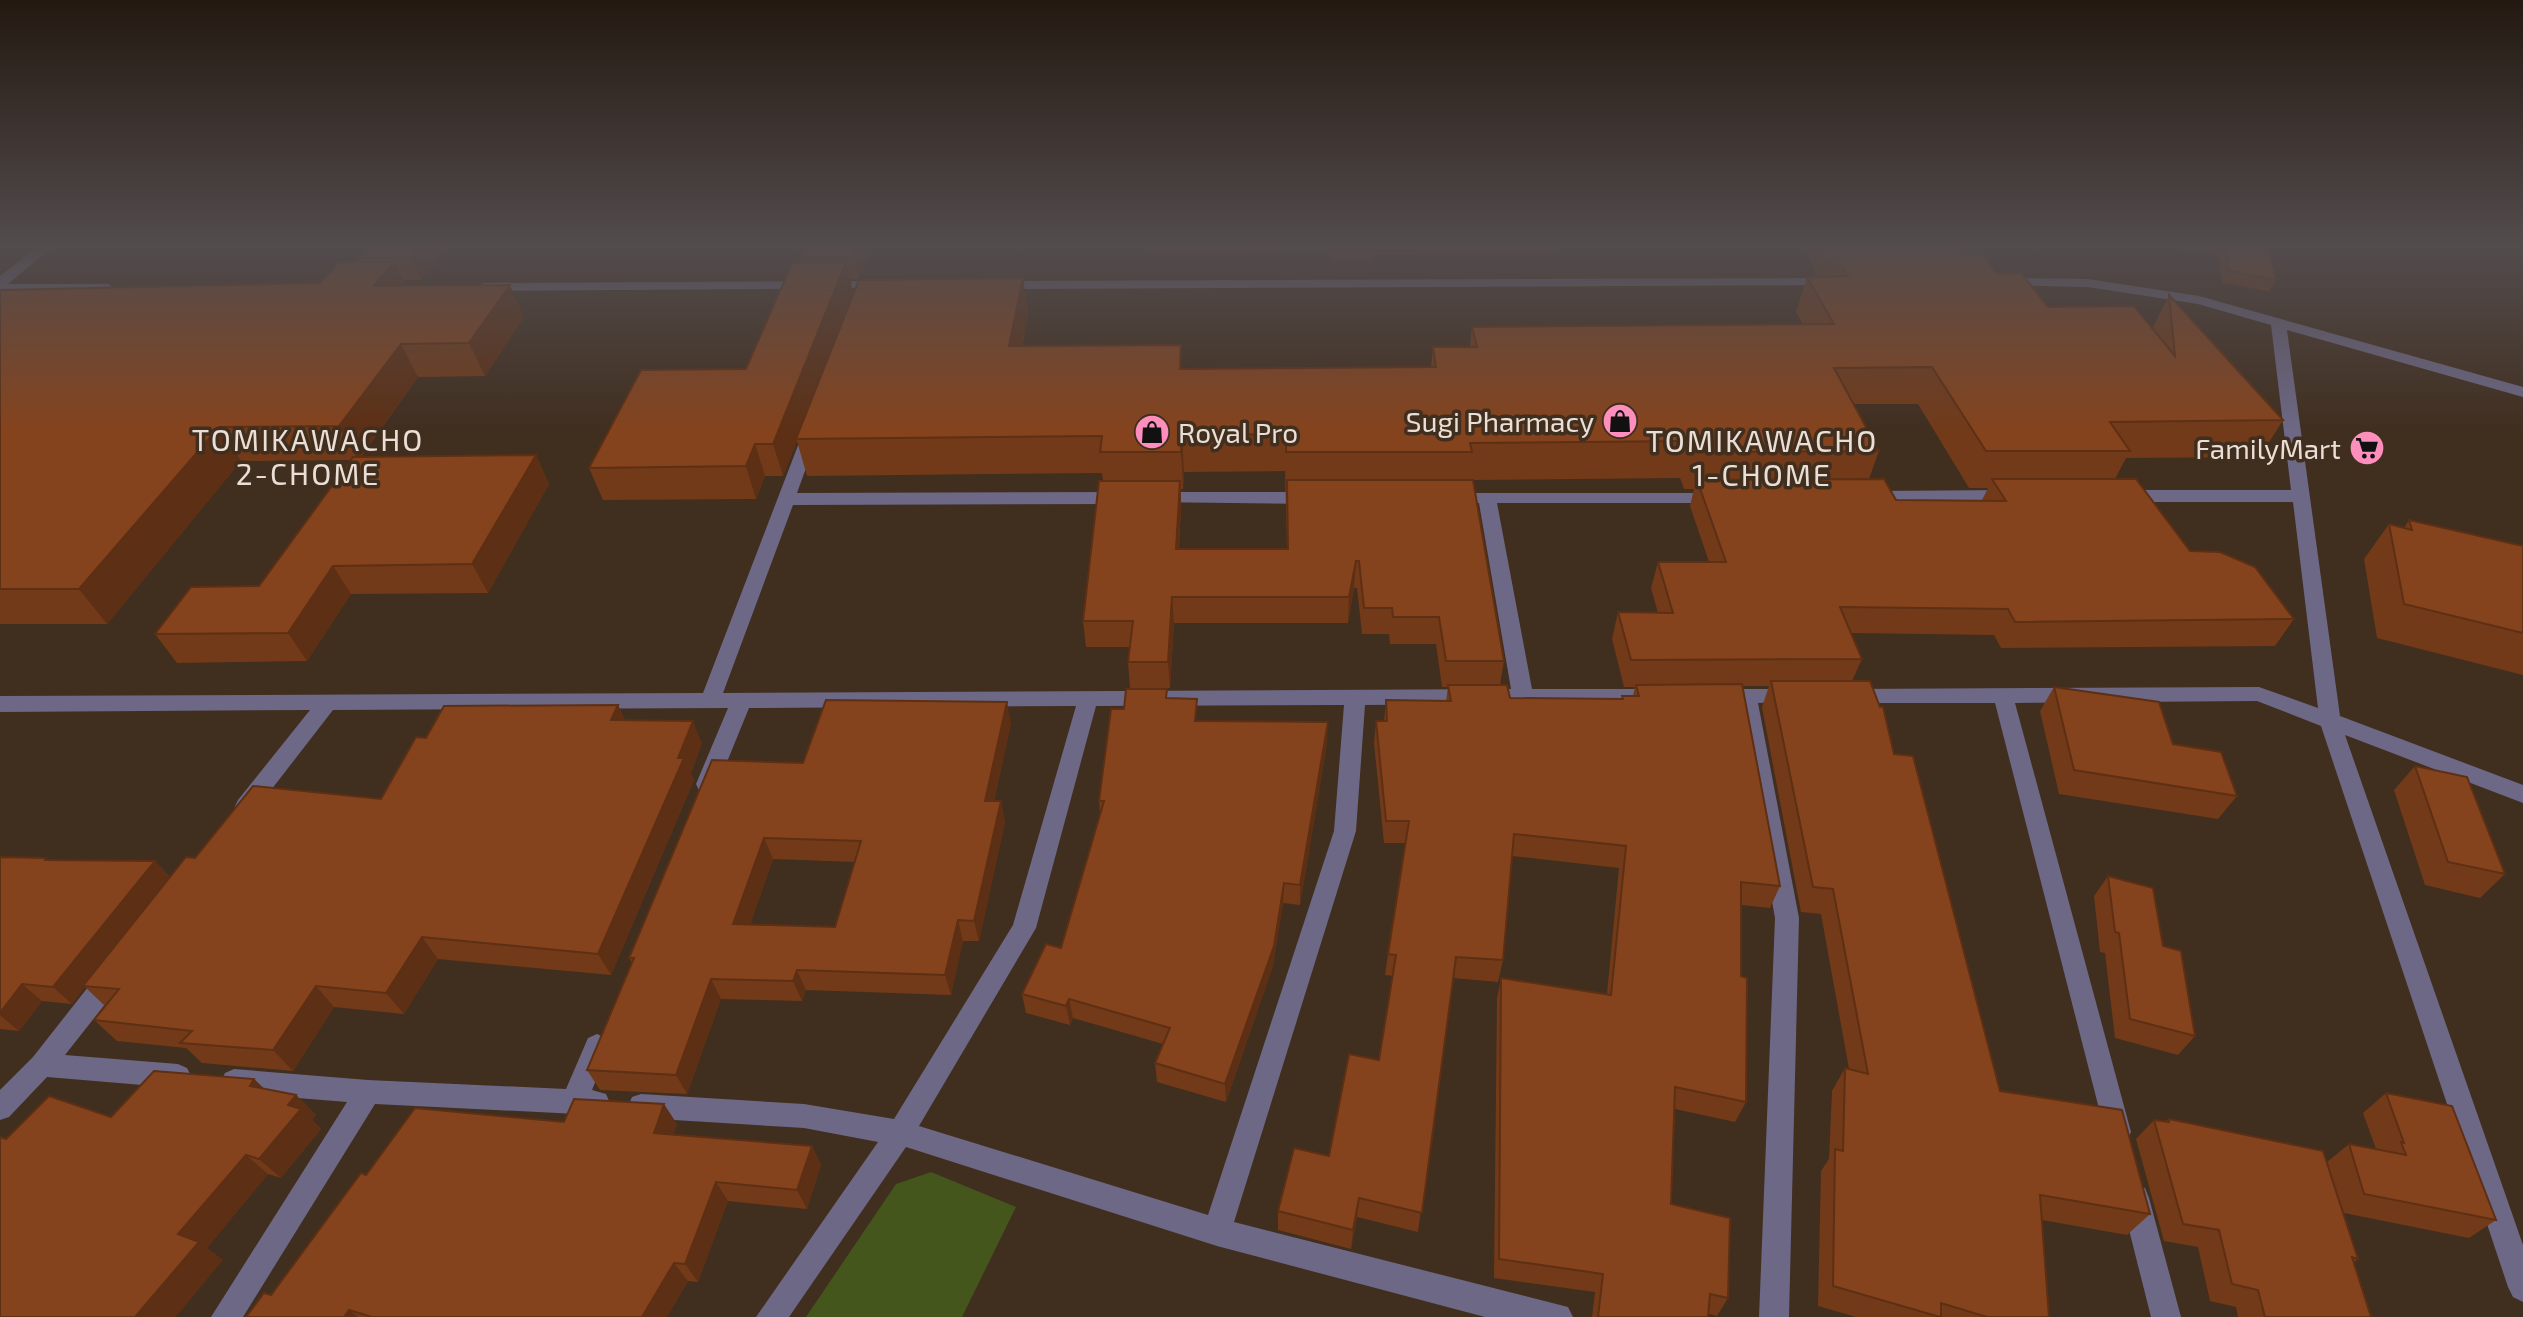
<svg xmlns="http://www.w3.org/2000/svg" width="2523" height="1317" viewBox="0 0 2523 1317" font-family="'Exo 2',sans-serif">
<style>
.green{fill:#45561c}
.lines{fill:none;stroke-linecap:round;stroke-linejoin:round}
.minor{fill:#6d6885;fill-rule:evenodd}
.wall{fill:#723a19;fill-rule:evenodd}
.shaded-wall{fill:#5d2f14}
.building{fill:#85431d;stroke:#5d2f14;stroke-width:2;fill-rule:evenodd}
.labels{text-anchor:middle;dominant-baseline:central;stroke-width:7;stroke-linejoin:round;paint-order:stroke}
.poi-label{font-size:28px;fill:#eaded5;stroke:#402e1f;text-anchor:end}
.neighbourhood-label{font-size:30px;letter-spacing:2px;fill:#eaded5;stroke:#402e1f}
</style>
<rect width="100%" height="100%" fill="#402e1f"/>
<path class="green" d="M931,1172L1016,1207L962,1317H806L896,1184Z"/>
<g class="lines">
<path class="minor" d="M36,248H51L8,284H108L115,288L108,292H0V276Z
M1832,278L1837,279V285L1000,289L993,285L1000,281Z
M2004,278L2088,279L2199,296L2523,387V397L2287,330L2340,716L2523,785V803L2345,735L2523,1245V1302L2513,1297L2508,1287L2321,726L2257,701L2015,703L2131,1132L2127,1141L2118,1145L2109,1141L2105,1132L1995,703H1849L1842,701L1839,696L1842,691L1849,689L2259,687L2318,708L2293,502H2122L2113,496L2122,490H2291L2271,325L2198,304L2088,287L1999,285V279Z
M884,281L891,285L889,288L484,291L477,287L484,283Z
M810,430L818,435L797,493L1122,492L1131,498L1122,504L793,505L723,693L1511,689L1479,503L1444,501L1441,497L1444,493H1724L1727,497L1724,501L1718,503H1497L1532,689H1649L1656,691L1659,696L1656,701L1649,703L1365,705L1356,831L1234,1222L1568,1307L1573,1317H1485L1217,1246L906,1147L789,1317H756L878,1142L804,1128L641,1118L632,1115L628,1106L632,1097L641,1094L804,1104L894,1119L1013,925L1076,706L749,708L718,784L715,790L707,792L699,790L696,784L728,708L333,710L254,812L246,815L238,812L235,806L238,800L310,710L0,712V696L703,693L802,435ZM1344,705L1334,831L1208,1215L919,1126L1036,928L1096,706Z
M2010,490L2019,496L2016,500L1870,503L1861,497L1870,491Z
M1154,492H1314L1323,498L1314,504L1148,502L1145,498L1148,494Z
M1717,689H1793L1800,691L1803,696L1800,701L1758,703L1799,918L1789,1317H1759L1775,918L1737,703L1710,701L1707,696L1710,691Z
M112,965L121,968L124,976L121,984L65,1055L178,1064L187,1068L191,1076L187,1084L178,1088L47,1077L9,1117L0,1120V1090L33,1057L103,968Z
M597,1034L606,1038L610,1046L592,1090L606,1094L610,1103L606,1112L597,1115L375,1104L243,1317H211L347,1102L234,1093L225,1089L221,1081L225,1073L234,1069L368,1080L566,1089L588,1038Z
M2135,1184L2145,1188L2149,1198L2181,1317H2151L2121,1198L2125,1188Z"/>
</g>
<path class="wall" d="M366,248H447L421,280H403L406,286L524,317L485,376L418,377L361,457L536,455L549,484L488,593L351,594L307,661L177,663L155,634L259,586L351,460L241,461L107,624H0V290L320,283L359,262L357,258Z
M804,248H871L859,279H850L853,293L1023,278L1028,314L1022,346L1182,369L1431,367L1433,347H1470L1472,327L1803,324L1796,312L1807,277H1818L1803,248H1960L1965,255L1996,273L2048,307L2152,329L2169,295L2283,420L2260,457L2126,458L2115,479L2190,551L2294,619L2275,646L2001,648L1994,635L1851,633L1862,659L1852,681L1894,754L2000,1091L2150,1214L2127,1235L2042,1220L2049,1317H1856L1818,1306L1821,1171L1829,1159L1832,1091L1845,1068L1849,1069L1821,914L1801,912L1762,707L1769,686H1743L1780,886L1770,908L1741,905V976L1746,1102L1735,1122L1675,1109L1671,1204L1728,1298L1717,1316L1709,1314L1708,1317H1592L1595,1292L1494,1278L1497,999L1501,978L1607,994L1619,868L1512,856L1503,960L1498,982L1453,978L1418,1232L1357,1217L1351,1249L1278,1230V1211L1329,1156L1379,1060L1393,976L1385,975L1388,954L1405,843H1384L1374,743L1376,721H1384L1386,700L1446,701L1448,687H1442L1436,644H1390L1389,634H1362L1357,588H1354L1348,623H1174L1170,688H1130L1128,662L1130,647H1086L1083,621L1103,481L1102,473L807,476L797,441L783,476H765L756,499L603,500L589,468L746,369L801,263L800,257ZM1854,404H1918L1969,488H1988L1982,500H1896L1869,479L1879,451ZM1285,471L1287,549H1179L1181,507V489H1183L1184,472ZM1680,478L1684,489H1694L1690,506L1709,562H1658L1651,588L1658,613L1618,612L1612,639L1624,687H1635L1633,696H1622V699L1510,698L1500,685L1504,661L1473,480Z
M1082,248H1558L1557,253L1373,254V259H1331L1330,252L1148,253V248Z
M2180,248H2269L2276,280L2269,291L2222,283L2219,254Z
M2409,520L2523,546V675L2377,638L2364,559L2389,524L2404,528Z
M2054,687L2237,796L2218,819L2059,794L2040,711Z
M1168,698L1198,721L1327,743L1300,905L1283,903L1273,966L1226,1102L1157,1082L1155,1063L1163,1044L1073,1018L1070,1025L1026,1013L1022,994L1061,948L1100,813L1099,801L1124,709Z
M618,705L625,720L702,743L691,773L694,780L611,975L438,959L404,1014L334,1007L293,1071L202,1063L186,1048L117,1041L94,1020L105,1006L85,987L72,1004L42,1001L19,1031L0,1029V857L48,860L155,861L170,877L195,858L381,799L426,738Z
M1011,723L994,801H1001L1005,822L979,941H963L951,995L806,990L802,1001L721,999L687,1094L600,1090L587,1070L632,963L629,958L803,763ZM773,859L855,862L835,927L750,925Z
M2415,766L2505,874L2480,898L2425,885L2394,790Z
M2108,876L2163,946L2195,1036L2178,1055L2115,1038L2105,953L2100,952L2094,896Z
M254,1079L264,1089L296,1095L316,1115L312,1120L321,1129L281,1178L268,1174L207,1248L223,1260L6,1139L111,1117Z
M2386,1093L2496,1220L2469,1238L2344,1213L2358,1259L2354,1262L2371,1317H2238L2236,1307L2210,1301L2198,1247L2164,1241L2136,1139L2154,1120L2166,1121L2169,1119L2327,1162L2349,1144L2376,1149L2363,1113Z
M564,1122L677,1124L673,1134L812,1146L821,1165L807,1209L728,1201L698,1282L688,1281L667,1317H246L271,1295L366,1175Z"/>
<path class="shaded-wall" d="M419,248H447L421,280L411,258Z
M857,248H871L859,279L854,257Z
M394,262L410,294L374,286Z
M846,262L853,293L796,439L797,441L783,476L773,444Z
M1023,278L1028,314L1014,382L1009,346Z
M510,285L524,317L485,376L469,343Z
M401,344L418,377L358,460L339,426Z
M219,427L241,461L107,624L79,589Z
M1182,435L1184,472L1183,489L1181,452Z
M755,444L765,476L756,499L746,466Z
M536,455L549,484L488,593L472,564Z
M1180,481L1181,507L1177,575L1176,549Z
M1356,561L1354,588L1348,623L1349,597Z
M333,566L351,594L307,661L288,633Z
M1172,597L1174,623L1170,688L1168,662Z
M1007,702L1011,723L989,822L985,801Z
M618,705L628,727L611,720Z
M693,721L702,743L691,773L694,780L611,975L598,954Z
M1328,722L1327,743L1300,905V885Z
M1001,801L1005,822L979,941L974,921Z
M764,838L773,859L743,945L733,924Z
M155,861L171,879L83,986L85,987L72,1004L53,987Z
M1284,883L1283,903L1273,966L1226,1102L1225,1084Z
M958,920L963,941L951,995L945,975Z
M422,937L438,959L404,1014L386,993Z
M797,970L806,990L802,1001L793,981Z
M711,979L721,999L687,1094L676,1075Z
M22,984L42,1001L19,1031L0,1015V1013Z
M316,986L334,1007L293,1071L273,1050Z
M1069,999L1073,1018L1070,1025L1066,1006Z
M254,1079L275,1099L250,1086Z
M296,1095L316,1115L312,1120L321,1129L281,1178L259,1159L288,1105Z
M664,1104L677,1124L667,1152L654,1133Z
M812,1146L821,1165L807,1209L797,1190Z
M246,1155L268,1174L207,1248L223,1260L176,1317H135L178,1234Z
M716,1182L728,1201L698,1282L685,1264Z
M1359,1198L1357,1217L1351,1249L1353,1230Z
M674,1263L688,1281L667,1317H642Z
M349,1310L358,1317H344Z"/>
<path class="building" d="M366,248H419L411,258H357Z
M804,248H857L854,257H800Z
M1817,248H1960L1965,255L1836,256L1835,259H1823Z
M2226,248H2269L2276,280L2228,271Z
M1984,255L1996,273H2021L2048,307L2134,306L2175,356L2169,295L2283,420L2110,422L2130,451H1986L1932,367L1834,368L1879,451L1694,452L1690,441L1470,443L1472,452H1286V434L1182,435L1181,452H1100L1102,436L796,439L859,280L1023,278L1009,346L1181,345L1180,369L1436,367L1433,347H1477L1472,327L1834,324L1807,277L1848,276L1836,256Z
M339,262H394L374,286L510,285L469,343L401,344L339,426L219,427L79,589H0V290L320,283Z
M846,262L773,444H755L746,466L589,468L641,370L746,369L792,263Z
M536,455L472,564L333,566L288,633L155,634L191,587L259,586L353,457Z
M1884,479L1896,500L2006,501L1992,479H2136L2190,551L2220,552L2255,567L2294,619L2015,622L2008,609L1840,607L1862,659L1631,660L1618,612L1673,613L1658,562H1726L1697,480Z
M1287,480H1473L1504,661H1446L1439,617H1393L1392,608H1364L1359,561H1356L1349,597H1172L1168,662H1128L1133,621H1083L1099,481H1180L1176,549H1288Z
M2409,520L2523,546V633L2404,604L2389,524L2412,530Z
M1771,681H1870L1880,707H1883L1894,754L1913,756L2000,1091L2122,1110L2150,1214L2040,1195L2049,1317H1987L1941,1303V1317H1940L1833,1286L1835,1149L1843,1151L1845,1068L1868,1074L1833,889L1813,887Z
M1742,684L1780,886L1741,882V976L1747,978L1746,1102L1675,1087L1671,1204L1730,1218L1728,1298L1710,1294L1708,1317H1598L1603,1274L1499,1259L1501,978L1611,995L1626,846L1514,834L1503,960L1456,957L1422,1213L1359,1198L1353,1230L1278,1211L1294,1148L1329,1156L1349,1054L1379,1060L1396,955L1388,954L1409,821H1386L1376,721H1387L1386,700L1451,701L1448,685H1507L1510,698L1623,699L1622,696H1639L1636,685Z
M2054,687L2159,702L2173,744L2221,752L2237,796L2074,770Z
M1126,689H1167L1166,698L1197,699L1195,721L1328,722L1300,885L1284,883L1274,946L1225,1084L1155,1063L1170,1028L1069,999L1066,1006L1022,994L1046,944L1061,948L1104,801H1099L1111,709H1124Z
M826,700L1007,702L985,801H1001L974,921L958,920L945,975L797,970L793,981L711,979L676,1075L587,1070L634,958H629L712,760L803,763ZM764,838L861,841L835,927L733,924Z
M618,705L611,720L693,721L678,758H684L598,954L422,937L386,993L316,986L273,1050L180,1043L192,1031L94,1020L119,989L83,986L186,857L195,858L253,786L381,799L416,737L426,738L444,706Z
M2415,766L2467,777L2505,874L2448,862Z
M0,857L46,858L45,860L155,861L53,987L22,984L0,1013Z
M2108,876L2153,888L2163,946L2181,951L2195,1036L2130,1019L2119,933L2115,932Z
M154,1071L254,1079L250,1086L296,1095L288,1105L301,1109L259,1159L246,1155L178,1234L199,1242L135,1317H0V1137L6,1139L49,1096L111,1117Z
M2386,1093L2452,1106L2496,1220L2364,1194L2349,1144L2406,1155L2401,1142L2404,1143Z
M574,1099L664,1104L654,1133L812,1146L797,1190L716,1182L685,1264L674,1263L642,1317H372L349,1310L344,1317H246L264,1293L271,1295L361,1173L366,1175L415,1108L564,1122Z
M2169,1119L2323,1151L2358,1259L2352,1257L2371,1317H2265L2258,1290L2232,1284L2219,1230L2183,1224L2154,1120L2169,1122Z"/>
<linearGradient id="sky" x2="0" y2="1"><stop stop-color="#231911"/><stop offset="0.57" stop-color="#534c4d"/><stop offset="1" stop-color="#534c4d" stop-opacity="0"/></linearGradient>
<rect width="2523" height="432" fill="url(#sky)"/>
<defs>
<symbol id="shop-disc" viewBox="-11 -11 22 22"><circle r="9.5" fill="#fe8ebc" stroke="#402e1f"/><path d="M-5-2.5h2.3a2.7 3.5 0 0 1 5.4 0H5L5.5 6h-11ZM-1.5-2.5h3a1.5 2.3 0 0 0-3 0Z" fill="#111"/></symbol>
<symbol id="supermarket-disc" viewBox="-11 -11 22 22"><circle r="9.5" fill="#fe8ebc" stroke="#402e1f"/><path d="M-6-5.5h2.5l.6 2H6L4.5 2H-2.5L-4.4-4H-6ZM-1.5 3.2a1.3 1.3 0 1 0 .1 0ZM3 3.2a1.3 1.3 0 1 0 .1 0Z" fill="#111"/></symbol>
</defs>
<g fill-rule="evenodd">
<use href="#shop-disc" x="1600" y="401" width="40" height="40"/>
<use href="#shop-disc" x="1132" y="412" width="40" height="40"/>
<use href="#supermarket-disc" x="2347" y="428" width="40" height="40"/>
</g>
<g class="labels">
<g class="poi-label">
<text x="1594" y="421">Sugi Pharmacy</text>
<text x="1178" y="432" text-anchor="start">Royal Pro</text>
<text x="2341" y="448">FamilyMart</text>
</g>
<g class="neighbourhood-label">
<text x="308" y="439">TOMIKAWACHO<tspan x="308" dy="34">2-CHOME</tspan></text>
<text x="1762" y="440">TOMIKAWACHO<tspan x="1762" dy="34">1-CHOME</tspan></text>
</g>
</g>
</svg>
